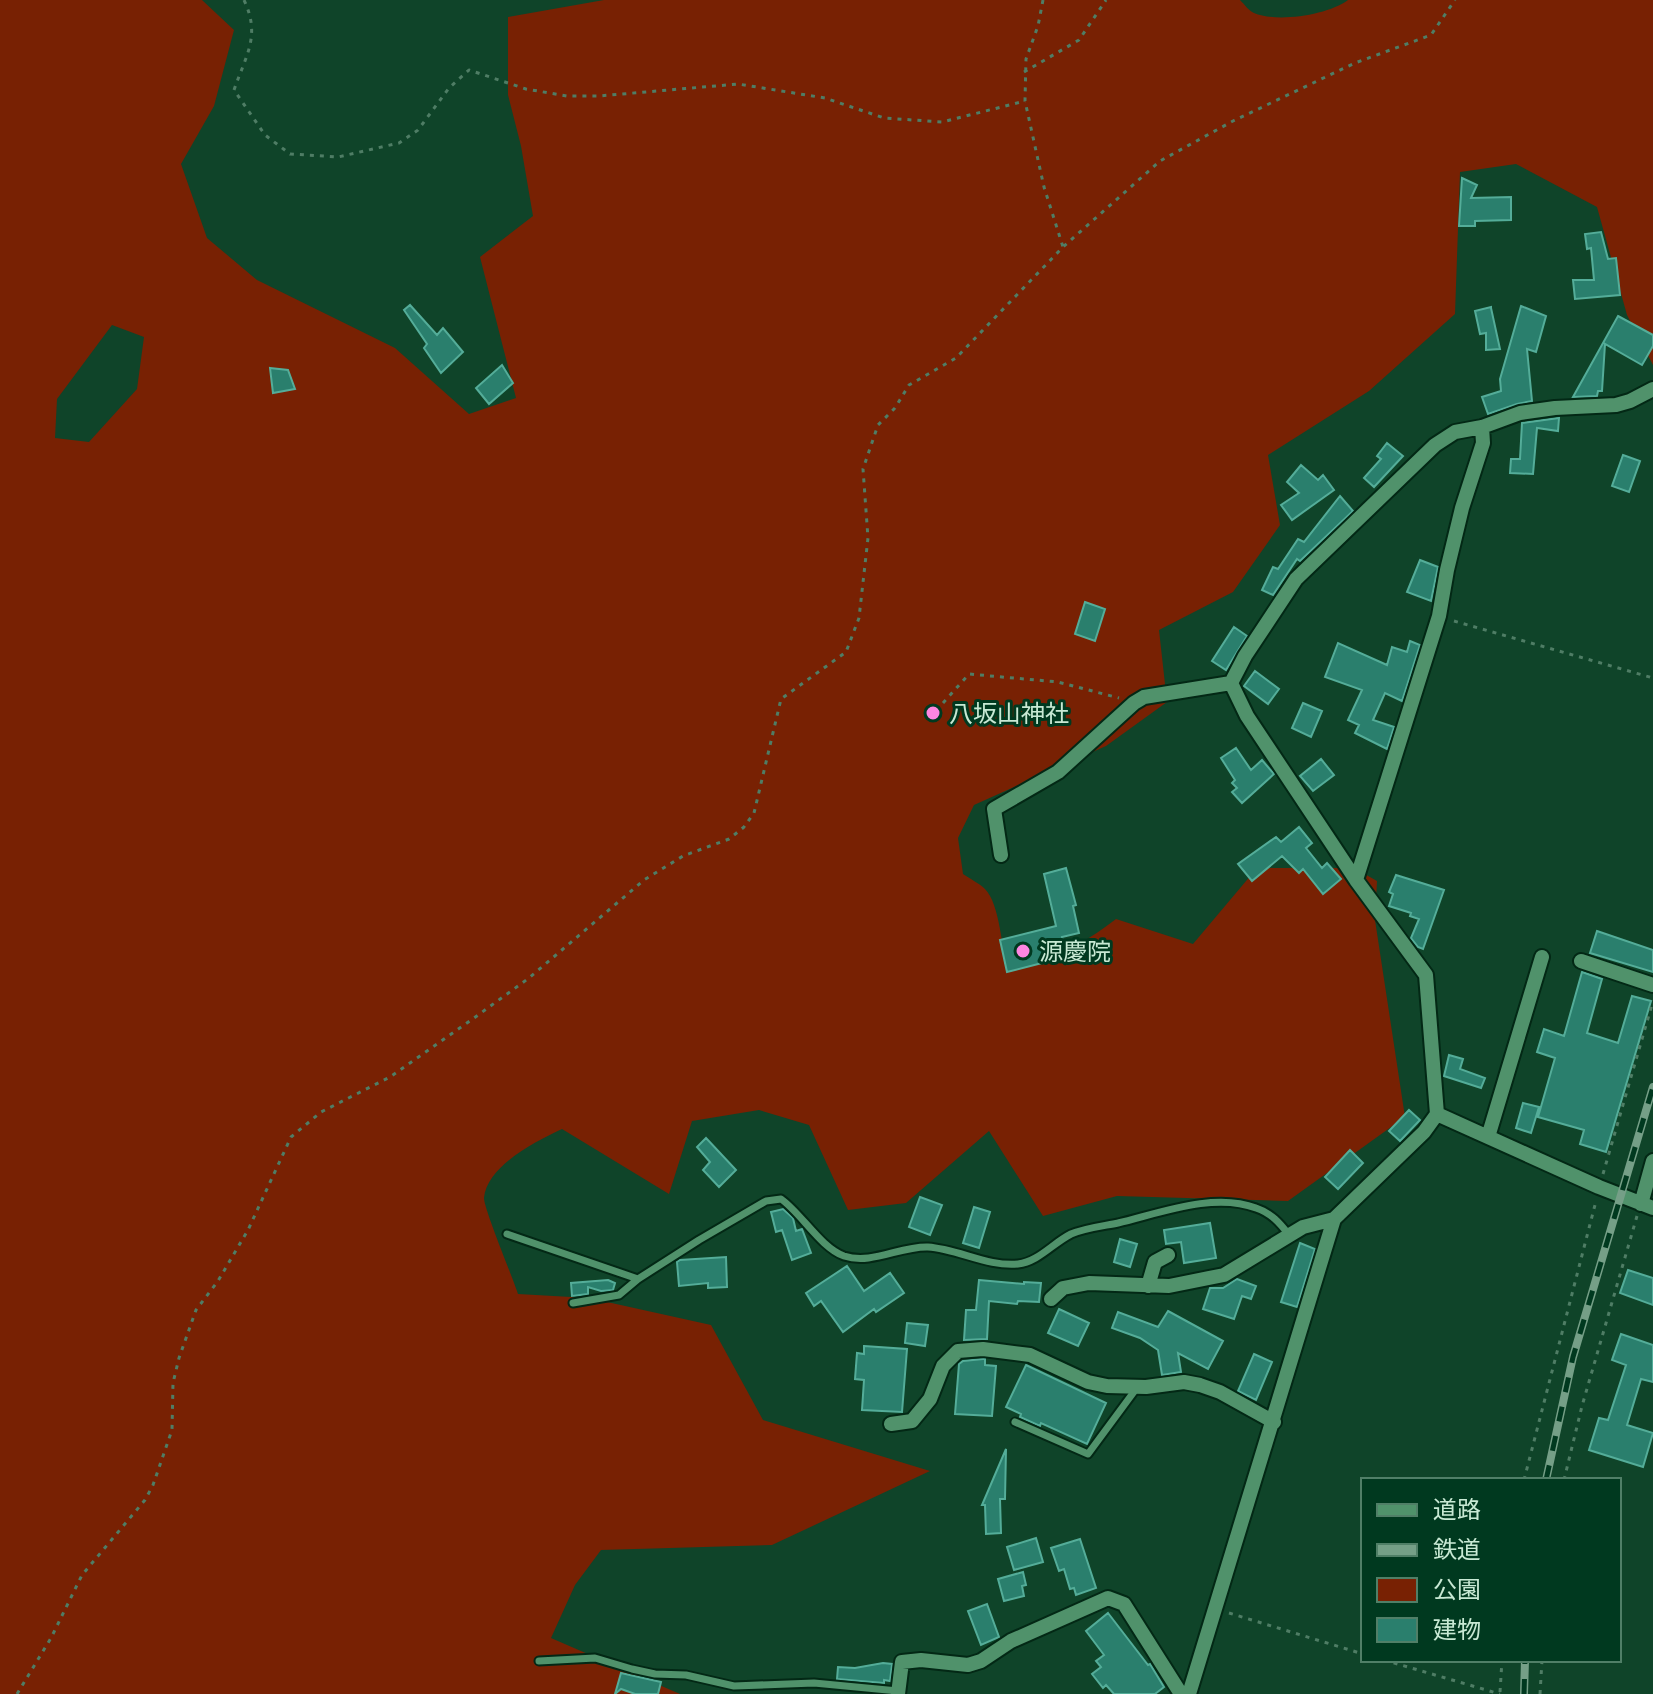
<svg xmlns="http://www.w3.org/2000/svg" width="1653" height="1694" viewBox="0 0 1653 1694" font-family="Jost,'Noto Sans JP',sans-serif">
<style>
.green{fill:#782103;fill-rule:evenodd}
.building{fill:#2a7f6d;stroke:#54ad99;stroke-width:2}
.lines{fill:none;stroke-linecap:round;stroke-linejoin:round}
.lane-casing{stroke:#032815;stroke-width:11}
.street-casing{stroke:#032815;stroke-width:18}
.path{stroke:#4f7d65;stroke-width:3;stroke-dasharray:4 6;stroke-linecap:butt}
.lane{stroke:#50926b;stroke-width:7}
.street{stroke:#50926b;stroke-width:14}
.rail-casing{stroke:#759f87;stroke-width:8}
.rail{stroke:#00391f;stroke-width:5;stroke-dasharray:15;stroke-linecap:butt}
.poi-dot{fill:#fd86e1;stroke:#00391f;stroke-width:3}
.labels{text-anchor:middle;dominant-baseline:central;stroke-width:6;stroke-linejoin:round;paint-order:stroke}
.poi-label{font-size:24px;fill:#c8e9d4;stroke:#00391f;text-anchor:start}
</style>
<rect width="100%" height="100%" fill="#0f4429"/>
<path class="green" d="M0,0H202L234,30L214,106L181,164L207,238L257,280L395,348L469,414L516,398L480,257L533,216L521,146L508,95V17L604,0H1240C1245,5 1249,11 1254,13C1277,23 1328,15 1348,0H1653V365L1627,315L1597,207L1516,164L1460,172L1455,314L1369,391L1268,455L1280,525L1233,592L1159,630L1167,702L1106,746L974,805L958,838L963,874C970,879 979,883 985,889C1000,904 1002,950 1007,971C1053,960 1079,947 1116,919L1193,944L1257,868H1354L1377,881L1375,920L1405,1117L1288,1201L1117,1196L1043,1216L989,1131L906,1203L848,1210L809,1125L759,1110L692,1121L669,1194L562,1129C536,1141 487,1166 484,1198C484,1209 513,1278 518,1294L589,1298L711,1325L763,1420L930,1471L772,1545L601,1550L575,1585L551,1638L680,1694H0ZM112,325L144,337L137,389L89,442L55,438L57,399Z"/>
<path class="building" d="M1462,178L1477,185L1471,198L1511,197V220L1475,221V226H1459Z
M1601,232L1608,259L1616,258L1620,295L1575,299L1573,280H1594L1591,248L1587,249L1585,234Z
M410,305L437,335L443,328L463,352L441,373L424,348L427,344L404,310Z
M1521,306L1546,316L1536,352L1527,349L1532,401L1517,404L1488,414L1482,397L1501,391L1500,379Z
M1491,307V308L1500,349L1486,350V333L1480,334L1475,311Z
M1618,316L1653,335V346L1642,365L1605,344L1602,391H1598L1597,396L1573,397Z
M502,365L513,383L489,404L476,388Z
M270,368L288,370L295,389L273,393Z
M1559,418L1558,431L1537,428L1533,474L1510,473L1511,459H1520L1522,423Z
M1387,443L1403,456L1374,487L1364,478L1381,459L1377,456Z
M1623,455L1640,461L1629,492L1612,486Z
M1301,465L1318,480L1323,475L1334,490L1292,520L1281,505L1299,493L1287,482Z
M1340,496L1353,511L1300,561L1297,559L1273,595L1262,590L1273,567L1278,569L1298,539L1304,542Z
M1420,560L1438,567L1431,601L1407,592Z
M1085,602L1105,609L1095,641L1075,634Z
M1234,627L1247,636L1226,670L1212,661Z
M1410,641L1420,645L1402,701L1385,693L1373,720L1394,727L1387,749L1355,733L1359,725L1348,720L1362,690L1325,677L1338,643L1387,665L1392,647L1407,652Z
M1255,671L1279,689L1268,704L1244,686Z
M1303,703L1322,711L1311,737L1292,728Z
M1236,748L1251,770L1262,760L1274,774L1242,803L1232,792L1237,788L1232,783L1235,780L1221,758Z
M1321,759L1334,775L1313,791L1300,776Z
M1299,827L1312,843L1306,848L1322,868L1327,863L1341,879L1323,894L1303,869L1299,873L1282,856L1252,881L1238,864L1276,837L1281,842Z
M1066,868L1076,905L1073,906L1079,933L1062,937L1065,948L1044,953L1046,962L1007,972L1000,940L1056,926L1044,874Z
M1396,875L1444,890L1423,949L1418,947L1411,938L1419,919L1410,916L1411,913L1389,906L1393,894L1389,892Z
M1597,931L1653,950V972L1590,953Z
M1582,972L1602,979L1587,1033L1618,1043L1632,996L1651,1001L1606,1152L1580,1144L1584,1130L1538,1117L1555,1058L1537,1052L1544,1029L1564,1036Z
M1449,1055L1463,1059L1460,1069L1485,1078L1481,1088L1444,1076Z
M1523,1103L1539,1107L1531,1133L1516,1128Z
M1409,1110L1420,1120L1400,1141L1389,1131Z
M706,1138L736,1170L719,1187L703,1170L710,1162L697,1147Z
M1350,1150L1363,1163L1338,1189L1325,1177Z
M920,1197L942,1205L930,1235L909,1227Z
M974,1207L990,1212L979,1248L963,1243Z
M783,1209L793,1218L796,1231L802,1229L811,1253L792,1260L782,1230L776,1232L771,1212Z
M1210,1223L1216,1258L1184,1263L1181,1242L1166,1244L1164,1230Z
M1120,1239L1137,1244L1130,1267L1114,1262Z
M1300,1243L1315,1249L1297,1307L1281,1302Z
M726,1257L727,1287L708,1288V1283L679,1286L677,1262L680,1260Z
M847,1266L864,1291L890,1273L904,1293L876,1312L874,1309L843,1332L821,1301L814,1306L806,1293Z
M1628,1270L1653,1278V1305L1620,1293Z
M1237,1279L1256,1286L1251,1299L1242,1296L1234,1319L1203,1309L1210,1288H1223Z
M608,1280L615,1283L613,1290L601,1291L588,1287V1294L572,1296L571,1283Z
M979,1280L1024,1284V1282L1041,1283L1039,1302L1018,1301L1017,1304L989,1301L987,1339L964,1340L966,1310H976Z
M1059,1309L1089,1323L1078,1346L1048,1333Z
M1168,1311L1223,1341L1208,1369L1178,1353L1181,1372L1162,1375L1158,1350L1140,1338L1112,1328L1118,1312L1158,1327Z
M907,1323L928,1325L925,1346L905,1343Z
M1621,1334L1653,1345V1382L1641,1379L1627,1425L1653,1433L1643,1467L1589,1450L1599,1418L1608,1420L1626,1365L1612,1360Z
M864,1346L907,1349L902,1412L862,1410L864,1380L855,1379L857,1353L864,1354Z
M1254,1354L1272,1362L1256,1400L1238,1391Z
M983,1359H985V1365L996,1366L992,1416L955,1414L959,1364L963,1361Z
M1026,1365L1106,1403L1087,1444L1041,1423L1040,1426L1020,1417L1021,1414L1006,1407Z
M1006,1449L1005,1499H1000L1001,1533L986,1534L985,1505H982Z
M1036,1538L1043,1562L1014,1570L1007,1547Z
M1080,1539L1096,1588L1076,1595L1074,1588L1070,1589L1064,1569L1059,1571L1051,1548Z
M1023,1572L1026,1585L1022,1586L1024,1596L1004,1601L998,1579Z
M987,1604L999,1637L981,1645L968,1611Z
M1108,1613L1148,1665L1150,1664L1164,1687L1155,1694H1114L1106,1685L1103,1688L1092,1674L1101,1667L1096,1661L1104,1655L1086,1631Z
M883,1663L892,1664L890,1681L884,1680V1683L837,1679L838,1667L855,1668Z
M621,1673L661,1682L658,1694H635L621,1689L615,1694Z"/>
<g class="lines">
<defs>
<path id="lane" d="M507,1234L638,1279
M573,1303L619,1295L638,1279L699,1240L766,1201L781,1199C801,1213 821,1248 844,1256C872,1265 900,1246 928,1247C958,1249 988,1267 1018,1264C1038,1262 1053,1243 1071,1234C1085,1228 1103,1226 1118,1223C1160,1213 1214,1192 1256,1208C1271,1213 1280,1223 1289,1235
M1015,1422L1088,1454L1136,1389
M539,1661L595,1658L632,1669L655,1674L686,1675L734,1686L814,1683L898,1691"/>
<path id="street" d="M1001,855L994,809L1058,772L1134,703L1144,697L1231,683
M1356,880L1439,616L1447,570L1462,508L1483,443L1482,427
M1581,961L1653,985
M1437,1114L1599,1187L1653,1208
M1488,1137L1542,957
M1641,1204L1653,1161
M1148,1286L1155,1262L1168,1255
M1051,1299L1063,1288L1089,1283L1169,1286L1224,1275L1303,1227L1334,1219
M891,1424L912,1421L930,1399L943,1366L958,1351L983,1349L1030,1355L1088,1382L1107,1386L1146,1387L1184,1382L1200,1385L1220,1392L1274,1422
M898,1694L902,1662L921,1660L968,1665L981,1661L1011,1641L1108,1598L1124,1604L1181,1694
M1189,1694L1334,1219L1424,1132L1437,1114L1426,975L1356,880L1247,716L1231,683L1245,656L1296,579L1435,445L1455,432L1482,427L1520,413L1555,408L1616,405L1630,401L1653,389"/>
</defs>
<use href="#lane" class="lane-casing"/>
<use href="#street" class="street-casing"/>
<path class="path" d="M244,0C261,36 246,55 234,90L265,135L290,154L338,157L399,143L418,130L449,88L469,70L526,89L567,96H599L738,84L825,98L884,118L942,122L1025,101
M1043,0L1038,26L1026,59L1025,101L1044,187L1063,247
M1024,72L1079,40L1106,0
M1454,621L1653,678
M943,703L969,674L1058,682L1119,698
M1603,1174L1653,1001
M1524,1480L1596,1201
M1564,1480L1582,1406L1637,1216
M1229,1613L1363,1654
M1384,1660L1500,1694
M1500,1692L1502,1660
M17,1694L51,1638L82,1575L145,1500L153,1485L172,1430L173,1383L179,1358L196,1310L218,1281L248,1230L291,1137L321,1112L390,1077L474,1018L529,978L644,880L683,856L729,839L744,827L754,813L781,699L846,652L859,618L868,538L863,469L878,425L895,408L909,385L956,358L1063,247L1160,161L1233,121L1355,63L1431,35L1455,0
M1540,1694L1542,1660"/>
<use href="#lane" class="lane"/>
<use href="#street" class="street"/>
<defs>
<path id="rail" d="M1546,1480L1573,1357L1653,1087
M1524,1694L1525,1660"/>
</defs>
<use href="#rail" class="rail-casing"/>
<use href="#rail" class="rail"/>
</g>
<g class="poi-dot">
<circle cx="933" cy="713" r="8"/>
<circle cx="1023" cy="951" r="8"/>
</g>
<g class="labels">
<g class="poi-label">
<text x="949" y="713">八坂山神社</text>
<text x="1039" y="951">源慶院</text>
</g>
</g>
<rect x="1361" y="1478" width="260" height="184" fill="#00391f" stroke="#507f67" stroke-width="2"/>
<rect x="1377" y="1504" width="40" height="12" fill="#50926b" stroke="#507f67" stroke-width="2"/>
<text x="1433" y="1518" font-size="24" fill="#c8e9d4">道路</text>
<rect x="1377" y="1544" width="40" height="12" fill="#759f87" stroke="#507f67" stroke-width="2"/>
<text x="1433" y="1558" font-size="24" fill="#c8e9d4">鉄道</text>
<rect x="1377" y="1578" width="40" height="24" fill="#782103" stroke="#507f67" stroke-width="2"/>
<text x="1433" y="1598" font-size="24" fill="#c8e9d4">公園</text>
<rect x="1377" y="1618" width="40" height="24" fill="#2a7f6d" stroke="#507f67" stroke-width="2"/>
<text x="1433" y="1638" font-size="24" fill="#c8e9d4">建物</text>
</svg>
